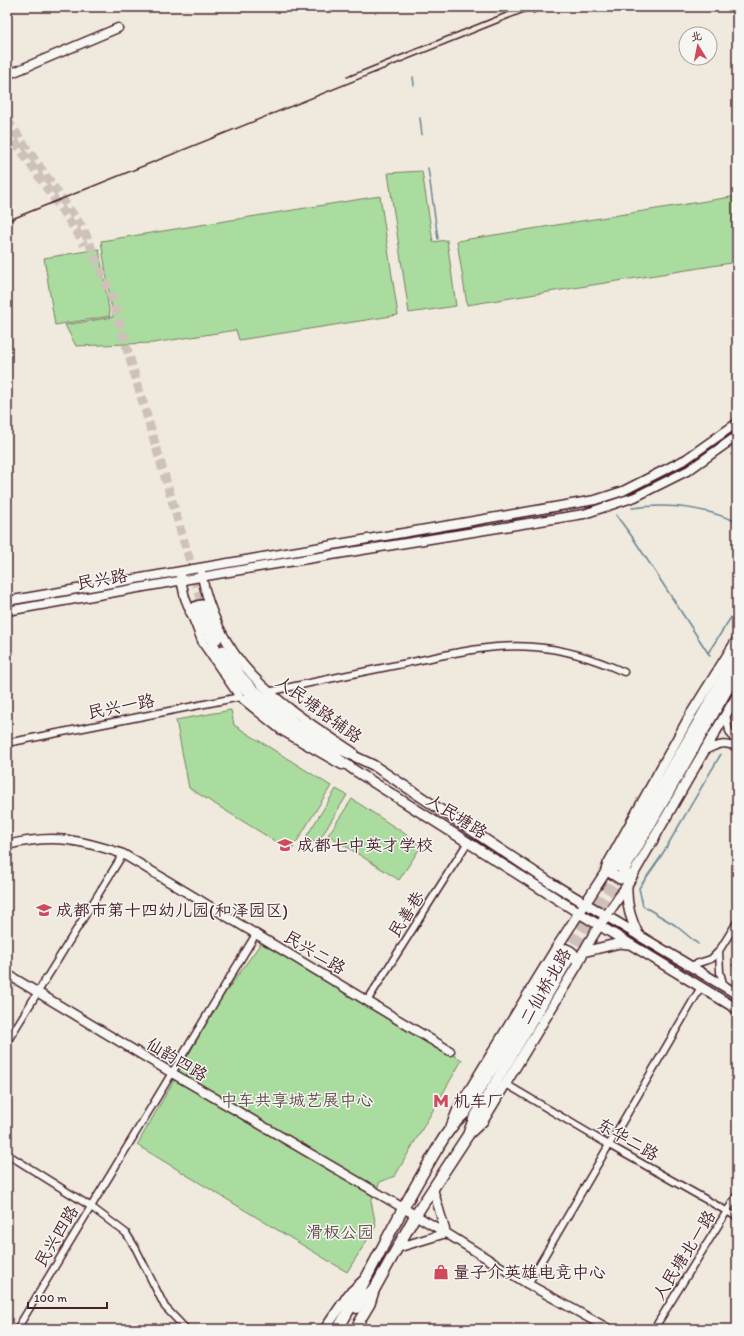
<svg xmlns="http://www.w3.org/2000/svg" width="744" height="1336" viewBox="0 0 744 1336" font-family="Itim,'LXGW WenKai TC',sans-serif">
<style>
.green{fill:#a9dc9e;stroke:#7a7e64}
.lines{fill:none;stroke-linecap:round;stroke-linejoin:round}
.stream{stroke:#688495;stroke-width:1.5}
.secondary-tunnel{stroke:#cec1b9;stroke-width:9;stroke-dasharray:9 4.5;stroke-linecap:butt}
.primary-tunnel{stroke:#cec1b9;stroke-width:10;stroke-dasharray:10 5;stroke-linecap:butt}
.minor-casing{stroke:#4a1f2b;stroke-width:9}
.tertiary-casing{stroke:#4a1f2b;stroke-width:11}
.secondary-casing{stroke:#4a1f2b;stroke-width:12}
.primary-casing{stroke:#4a1f2b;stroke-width:13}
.minor{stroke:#f6f6f2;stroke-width:6}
.tertiary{stroke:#f6f6f2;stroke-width:8}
.secondary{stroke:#f6f6f2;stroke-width:9}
.primary{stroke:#f6f6f2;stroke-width:10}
.rail{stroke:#4a1f2b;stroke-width:1.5}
.labels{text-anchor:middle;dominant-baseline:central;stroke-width:3;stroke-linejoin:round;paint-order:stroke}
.street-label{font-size:17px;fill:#4a1f2b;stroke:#f6f6f2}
.poi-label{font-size:17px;fill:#4a1f2b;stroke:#f6f6f2;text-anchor:start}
.park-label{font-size:17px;fill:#624e48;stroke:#f6f6f2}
</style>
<rect width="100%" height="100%" fill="#efeadd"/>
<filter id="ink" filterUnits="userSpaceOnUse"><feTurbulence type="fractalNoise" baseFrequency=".025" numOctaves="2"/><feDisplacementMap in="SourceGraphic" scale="8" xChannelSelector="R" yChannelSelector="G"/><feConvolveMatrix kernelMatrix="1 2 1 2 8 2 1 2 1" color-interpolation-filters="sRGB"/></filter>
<g filter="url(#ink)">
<path class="green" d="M422,171L433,242L447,240L456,306L409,313L388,173Z
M380,196L398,315L239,340L236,330L153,343L76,346L65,325L113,317L101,241Z
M737,196V262L467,305L457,241Z
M99,249L110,316L55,325L44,258Z
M231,710L234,725L331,786L291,851L189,788L176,720Z
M336,789L347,795L317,844L306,837Z
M352,799L422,845L399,880L328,835Z
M261,943L462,1060L395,1176L380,1182L371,1201L376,1226L347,1272L137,1145L218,1003Z"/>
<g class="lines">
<path class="stream" d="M413,77L414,85
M420,118L422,135
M428,168L438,239
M632,508C669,503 703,507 737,522
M616,515L633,538L710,656
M708,653L737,608
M698,944L675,925L643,906L639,888L660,858L721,754
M732,965L737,968"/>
<path class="secondary-tunnel" d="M7,120L84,230L112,298L204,609
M7,130L79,235L84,245"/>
<path class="primary-tunnel" d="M562,954L615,867
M569,958L623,872"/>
<defs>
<path id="minor" d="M268,692C313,682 357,673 402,664C445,655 490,643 534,647C566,649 595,659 624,672
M726,714L729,731L737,745
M7,743L240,697
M705,751C717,745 724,741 737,748
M719,951L737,922
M689,966L711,959L719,951L720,972L724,987
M367,1001L468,842
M7,1042L123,854
M506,1084L609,1145L737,1217
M7,1154L90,1206L126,1233L136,1249L165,1307L186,1329
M528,1284L701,987
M17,1329L256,934
M654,1329L737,1195"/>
<path id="tertiary" d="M7,75L118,28
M201,572C219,667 279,703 353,752
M180,575L185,598L203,643L240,697L281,730L342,765
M7,601L595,500L623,491L686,459L737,423
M7,611L264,566L584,514L635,497L689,470L737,436
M190,612C195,604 202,603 210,606
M7,845C53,834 79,839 123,854L450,1051
M7,974L172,1073L446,1233L528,1284L609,1329
M397,1248L446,1233L433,1189"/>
<path id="secondary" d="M204,609L217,639
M198,611C212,646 231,679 260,704C289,729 324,747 354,770L579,913L737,1009
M223,650L241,676L252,688L294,722L339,749L373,765L551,883L737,994
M608,864L609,872L620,879L633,874
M627,886C626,903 631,921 639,936
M555,950C566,945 576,952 578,964
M583,952L620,943L628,944
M452,1124L458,1109L555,950L605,873L608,864L691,714L737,640
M468,1135L483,1121L578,964C590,935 611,911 627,885C664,822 699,758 737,696
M325,1329L349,1294L364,1280
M355,1329L370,1304L375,1288"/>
<path id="primary" d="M615,867L737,655
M623,872L737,672
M357,1308L362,1300L375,1288L415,1216L468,1135L474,1119L569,958
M338,1329C368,1278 393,1224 423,1173C436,1152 446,1129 465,1113L562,954"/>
</defs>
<use href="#minor" class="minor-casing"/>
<use href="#tertiary" class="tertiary-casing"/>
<use href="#secondary" class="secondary-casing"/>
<use href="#primary" class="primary-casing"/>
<use href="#minor" class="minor"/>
<use href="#tertiary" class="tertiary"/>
<use href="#secondary" class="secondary"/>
<use href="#primary" class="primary"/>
<path class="rail" d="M533,13L548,7
M347,77L521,7
M7,221L537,7"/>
</g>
</g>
<defs>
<symbol id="school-bare" viewBox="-9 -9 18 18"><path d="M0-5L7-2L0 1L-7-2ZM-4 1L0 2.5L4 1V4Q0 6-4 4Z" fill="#d1495b" stroke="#f6f6f2" stroke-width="2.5" paint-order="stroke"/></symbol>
<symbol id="metro-bare" viewBox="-9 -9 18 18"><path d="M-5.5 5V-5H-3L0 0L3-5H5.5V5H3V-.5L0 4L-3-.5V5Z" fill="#d1495b" stroke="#f6f6f2" stroke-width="2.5" paint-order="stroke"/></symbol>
<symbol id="shop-bare" viewBox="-9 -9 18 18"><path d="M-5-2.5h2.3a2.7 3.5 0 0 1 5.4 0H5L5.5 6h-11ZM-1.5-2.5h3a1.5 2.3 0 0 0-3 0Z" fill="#d1495b" stroke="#f6f6f2" stroke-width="2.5" paint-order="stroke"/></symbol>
</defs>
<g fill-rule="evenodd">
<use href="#school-bare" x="274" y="834" width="22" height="22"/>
<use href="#school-bare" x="33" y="899" width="22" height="22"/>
<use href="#metro-bare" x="430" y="1090" width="22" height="22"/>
<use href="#shop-bare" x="430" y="1261" width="22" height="22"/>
</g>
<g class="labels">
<g class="street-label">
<text transform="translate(102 579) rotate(-10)">民兴路</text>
<text transform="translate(121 706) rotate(-11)">民兴一路</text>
<text transform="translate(319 709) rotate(36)">人民塘路辅路</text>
<text transform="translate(457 816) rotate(32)">人民塘路</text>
<text transform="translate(406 914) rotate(-57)">民善巷</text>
<text transform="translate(315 952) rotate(31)">民兴二路</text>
<text transform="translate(545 986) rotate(-60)">二仙桥北路</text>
<text transform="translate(177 1059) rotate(31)">仙韵四路</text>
<text transform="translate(628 1139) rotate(30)">东华二路</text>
<text transform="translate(56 1236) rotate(-59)">民兴四路</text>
<text transform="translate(684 1255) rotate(-58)">人民塘北一路</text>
</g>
<g class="poi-label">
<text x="297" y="845">成都七中英才学校</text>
<text x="56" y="910">成都市第十四幼儿园(和泽园区)</text>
<text x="453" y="1101">机车厂</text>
<text x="453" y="1272">量子介英雄电竞中心</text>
</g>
<g class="park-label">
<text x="297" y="1100">中车共享城艺展中心</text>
<text x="340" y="1232">滑板公园</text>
</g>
</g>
<rect width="744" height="1336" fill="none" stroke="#f6f6f2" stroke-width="24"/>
<rect x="12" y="12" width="720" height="1312" fill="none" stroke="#4a1f2b" stroke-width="1.5" filter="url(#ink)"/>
<g transform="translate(698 46) rotate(350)"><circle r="19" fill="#f6f6f2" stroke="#b1a0a2"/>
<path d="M0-3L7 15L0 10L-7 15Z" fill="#d1495b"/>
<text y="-6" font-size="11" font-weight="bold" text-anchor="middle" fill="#4a1f2b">北</text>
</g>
<path d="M28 1302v6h79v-6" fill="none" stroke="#4a1f2b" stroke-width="2"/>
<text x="34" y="1302" font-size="12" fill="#4a1f2b" stroke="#f6f6f2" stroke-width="3" paint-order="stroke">100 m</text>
</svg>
